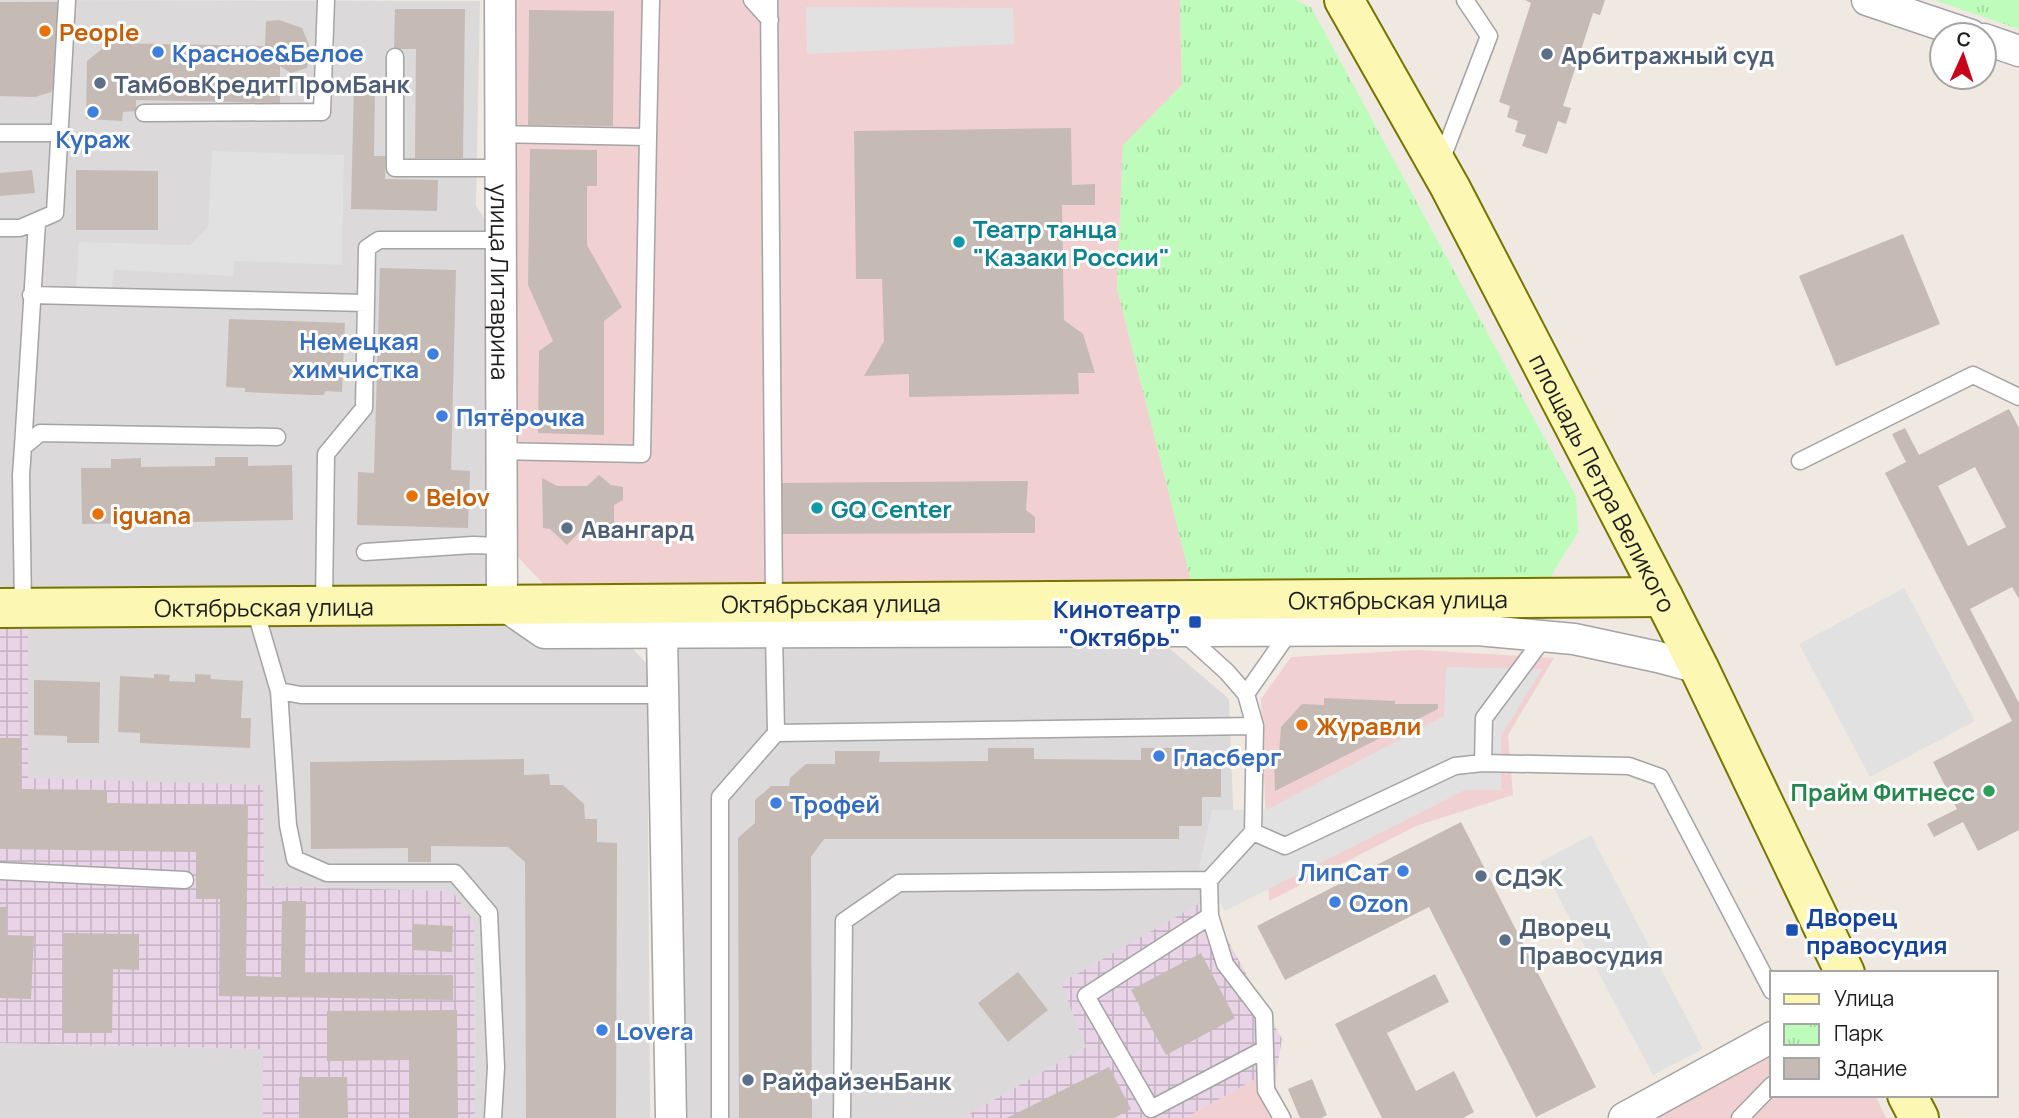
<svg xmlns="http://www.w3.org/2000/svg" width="2019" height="1118" viewBox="0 0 2019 1118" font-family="Manrope,sans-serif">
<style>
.residential{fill:#dbd9da}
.commercial{fill:#f1d0d2}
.industrial{fill:url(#industrial-grid)}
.park{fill:url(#park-tufts)}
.parking{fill:#e1e1e1}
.building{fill:#c6bab5;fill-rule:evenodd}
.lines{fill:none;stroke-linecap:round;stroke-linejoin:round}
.lane-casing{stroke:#a4a4a4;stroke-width:19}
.street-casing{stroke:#a4a4a4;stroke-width:33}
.secondary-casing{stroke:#777500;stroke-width:42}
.lane{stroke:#fff;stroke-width:16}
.street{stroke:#fff;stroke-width:30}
.secondary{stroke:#fcf7b2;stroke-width:38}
.food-dot{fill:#e8710a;stroke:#fff;stroke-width:2.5}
.shop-dot{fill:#3f7fe0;stroke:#fff;stroke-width:2.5}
.service-dot{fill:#5c6f8a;stroke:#fff;stroke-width:2.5}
.culture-dot{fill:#0f9aa8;stroke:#fff;stroke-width:2.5}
.transit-dot{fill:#1a4fb4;stroke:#fff;stroke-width:2.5}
.leisure-dot{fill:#2e9e5b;stroke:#fff;stroke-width:2.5}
.labels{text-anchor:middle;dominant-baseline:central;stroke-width:6;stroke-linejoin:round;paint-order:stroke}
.food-label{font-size:24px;font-weight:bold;fill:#c56008;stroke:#fff;text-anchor:start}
.shop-label{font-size:24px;font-weight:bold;fill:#366cbe;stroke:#fff;text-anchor:start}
.service-label{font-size:24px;font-weight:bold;fill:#4e5e75;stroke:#fff;text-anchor:start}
.culture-label{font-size:24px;font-weight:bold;fill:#0d838f;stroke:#fff;text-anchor:start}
.street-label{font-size:24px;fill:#1d1d1d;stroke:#fff}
.transit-label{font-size:24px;font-weight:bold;fill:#164399;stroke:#fff;text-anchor:end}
.leisure-label{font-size:24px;font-weight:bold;fill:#27864d;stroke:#fff;text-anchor:end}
</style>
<defs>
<pattern id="industrial-grid" width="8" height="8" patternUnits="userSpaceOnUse" patternTransform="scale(1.75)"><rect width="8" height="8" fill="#e8d3e7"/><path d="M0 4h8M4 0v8" fill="none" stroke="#c7b5c6"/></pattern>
<pattern id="park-tufts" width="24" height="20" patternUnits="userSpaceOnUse" patternTransform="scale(1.75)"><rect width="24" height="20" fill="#befcbb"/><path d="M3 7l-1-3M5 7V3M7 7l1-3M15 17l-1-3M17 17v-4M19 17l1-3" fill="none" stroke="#a3d8a0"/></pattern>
</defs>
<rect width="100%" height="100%" fill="#efe9e2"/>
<path class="residential" d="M0,0L480,1L476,206L491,228L493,574L482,589L0,588Z
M687,619H1135L1229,699L1236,883L1062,983L1086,1047L962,1118H681L670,663Z
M28,624L610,625L647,664L650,1118H475L474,922L452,891L264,886L28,778Z
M0,1043L263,1049V1118H0Z"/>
<path class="commercial" d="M509,0H1180L1182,85L1123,145L1117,288L1192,585L550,591L518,557Z
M1417,650L1554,658L1508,735L1513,795L1416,826L1269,901L1261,699L1291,657Z
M1772,1050V1095H1875L1886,1118H1648Z
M1277,1067L1275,1085L1293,1118H1185Z"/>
<path class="industrial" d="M0,624H28V778L263,785L264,886L452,891L474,922L475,1118H263V1049L0,1043Z
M1204,901L1220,926L1282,1039L1277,1067L1185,1118H962L1086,1047L1061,983Z"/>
<path class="park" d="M1180,0H1295L1311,7L1576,496L1578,532L1546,584L1192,585L1117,288L1123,145L1182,85Z
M1934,0H2019V29Z"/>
<path class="parking" d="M806,7L1013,8L1014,44L807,54Z
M212,151L344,155L342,265L234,261L233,276L114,270L112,289L76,288L79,242L190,245L208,227Z
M1904,588L1975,721L1870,777L1799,644Z
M1446,667L1542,669L1501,736V790H1465L1225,911L1199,867L1212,810L1268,809L1444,716Z
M1591,835L1703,1049L1653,1075L1540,862Z"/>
<path class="building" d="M1525,0H1605L1600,15L1593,13L1563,106L1571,108L1566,124L1558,121L1547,154L1522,146L1526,135L1515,132L1518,121L1507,117L1510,106L1499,102L1531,3Z
M0,2H58L56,82L51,92L35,97L0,96Z
M395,9H465L463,158H415L416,49H394Z
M529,10L614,11L613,126L528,125Z
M279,20L302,28L311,50L307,68L291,73L280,66V103L136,100V111L123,112L122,121L86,119L87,61L109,43L265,46L266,21Z
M354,84H375L374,156H386L385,179L438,180L437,211L351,209Z
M1071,128L1072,185L1095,184V205H1062L1064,320L1083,334L1095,373H1078L1079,394L909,397V374L864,376L884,341L882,279H856L854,131Z
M530,149L597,150V186H587V245L622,307L604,321V435L538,433L539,351L553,341L528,285Z
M32,170L35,193L0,196V173Z
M76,170L158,171V230H76Z
M1903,234L1940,324L1836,366L1799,276Z
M380,268L456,270L451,470L470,471L468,528L357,525L358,472L374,473Z
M229,319L345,323L342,392L325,391L324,395H312L245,392V388L226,387Z
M2009,409L2019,428V599L2012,587L1970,609L2019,703V830L1978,851L1963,822L1934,837L1927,824L1957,809L1933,762L2012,721L1885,473L1906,462L1892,434L1905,428L1919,455ZM1975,467L2006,527L1968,546L1938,486Z
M215,457H248V466L292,465L293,520L82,524L81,468H111V459H119L141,458V467L215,466Z
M599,475L611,485L623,487V500L614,505V527H584L567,545L550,529L543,528L542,478L557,486H587Z
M1028,481L1026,510L1035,517V533L779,534V483Z
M154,674L170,675L169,681L195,682V674L211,675L210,679L243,681L241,718H251L250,748L140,743V733L118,732L120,676L154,678Z
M34,680L100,682L99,743H67V736L34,735Z
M1324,698L1395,701V704H1438V709L1275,791L1274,753H1279L1281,727L1302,704L1324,705Z
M0,738H21V789L107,790V803L248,805L246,976L281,977L282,901H306L305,973L453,975V1000L219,996L220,899H196V852L0,849Z
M988,748H1034V759L1141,760V748H1185V759H1210L1221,768V797H1202V826H1179V839H824L811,857L812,1118H739L738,838L755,823V800L771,786H789L790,778L806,764H835V751H880L879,762L988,761Z
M524,759V775L549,774L550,785H563L584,804L585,819H597V842L617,843L616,1118H526L525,862L508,847L431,846V862H408V848L311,849L310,762Z
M1461,822L1596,1087L1536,1117L1429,907L1285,980L1257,926Z
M0,907H7L6,935L34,936L31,999L0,998Z
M413,924L453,926L452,952L412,950Z
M64,933L139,934V970L113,969L112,1033H63Z
M1201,953L1235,1018L1166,1055L1131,990Z
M1018,972L1048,1010L1008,1042L978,1003Z
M1435,974L1449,1002L1387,1033L1416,1091L1454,1071L1474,1112L1463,1118H1382L1335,1024Z
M457,1010L458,1118H409V1060L327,1061V1011Z
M1109,1067L1131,1109L1114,1118H1007Z
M299,1077H347L348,1118H299Z
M1312,1079L1327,1115L1321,1118H1300L1288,1089Z"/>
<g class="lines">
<defs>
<path id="lane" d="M752,0L770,20
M769,0L774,604
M395,57V168H500
M144,113L322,112L326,0
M0,133H60
M500,134L648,137L642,454L501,451
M648,137L651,0
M1441,161L1489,36L1465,0
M0,228H20L55,213L67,0
M31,295L366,303
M23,447L37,222
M1800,461L1973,375L2019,397
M365,552L473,545L502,546
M324,605L326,454L364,408L367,248L379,240H501
M254,606L279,691L288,825L295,859L327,873H455L489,913L496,1067L493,1118
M23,607L21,475L23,447L40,433L277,437
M774,633L776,733L1255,726
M1184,633L1227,672L1246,694L1290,631
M279,691L301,695H663
M1246,694L1255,726L1253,832L1285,846L1455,766L1483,763L1629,766L1660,777L1772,991
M1483,763L1484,718L1545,636
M0,871L185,880
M1209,880L1210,916L1225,964L1264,1015L1266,1090L1282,1118
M1210,916L1086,996L1151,1109L1265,1049
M720,1118V797L776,733
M842,1118L844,921L899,883L1209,880L1253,832
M1740,1118L1772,1085"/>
<g id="street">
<path id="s1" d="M500,0L502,604L544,633L1477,630L1574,639L1658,657L1699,668"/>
<path d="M1867,0L1971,35"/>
<path d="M1984,39L2019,51"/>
<path d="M662,633L671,1118"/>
<path d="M1624,1118L1772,1037"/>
</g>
<g id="secondary">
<path id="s2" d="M1344,0L1450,187L1663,597L1699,668L1845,973"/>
<path id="s3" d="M0,608L1663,597"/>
<path d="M1907,1095L1919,1118"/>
</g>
</defs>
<use href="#lane" class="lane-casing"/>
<use href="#street" class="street-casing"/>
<use href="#secondary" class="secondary-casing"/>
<use href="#lane" class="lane"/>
<use href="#street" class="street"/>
<use href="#secondary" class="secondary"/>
</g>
<g class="food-dot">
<circle cx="45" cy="31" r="7"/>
<circle cx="412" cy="496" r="7"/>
<circle cx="98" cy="514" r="7"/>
<circle cx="1302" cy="725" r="7"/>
</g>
<g class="shop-dot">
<circle cx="158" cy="52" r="7"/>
<circle cx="93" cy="112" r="7"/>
<circle cx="433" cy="354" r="7"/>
<circle cx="442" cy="416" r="7"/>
<circle cx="1159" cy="756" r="7"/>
<circle cx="776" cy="803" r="7"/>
<circle cx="1403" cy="871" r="7"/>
<circle cx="1335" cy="902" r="7"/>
<circle cx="602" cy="1030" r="7"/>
</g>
<g class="service-dot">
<circle cx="1547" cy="54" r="7"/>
<circle cx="100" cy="83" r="7"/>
<circle cx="567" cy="528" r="7"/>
<circle cx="1481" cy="876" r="7"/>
<circle cx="1505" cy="940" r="7"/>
<circle cx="748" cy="1080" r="7"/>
</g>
<g class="culture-dot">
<circle cx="959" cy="242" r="7"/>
<circle cx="817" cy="508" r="7"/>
</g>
<g class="transit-dot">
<rect x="1188" y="615" width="14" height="14" rx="3.5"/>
<rect x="1785" y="923" width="14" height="14" rx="3.5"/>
</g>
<circle class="leisure-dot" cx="1989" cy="791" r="7"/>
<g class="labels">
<g class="food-label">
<text x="59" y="31">People</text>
<text x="426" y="496">Belov</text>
<text x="112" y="514">iguana</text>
<text x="1316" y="725">Журавли</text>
</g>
<g class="shop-label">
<text x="172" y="52">Красное&amp;Белое</text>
<text x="93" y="138" text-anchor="middle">Кураж</text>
<text x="419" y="340" text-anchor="end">Немецкая<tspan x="419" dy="28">химчистка</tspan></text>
<text x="456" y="416">Пятёрочка</text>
<text x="1173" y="756">Гласберг</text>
<text x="790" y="803">Трофей</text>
<text x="1389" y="871" text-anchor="end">ЛипСат</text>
<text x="1349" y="902">Ozon</text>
<text x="616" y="1030">Lovera</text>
</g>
<g class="service-label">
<text x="1561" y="54">Арбитражный суд</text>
<text x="114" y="83">ТамбовКредитПромБанк</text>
<text x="581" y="528">Авангард</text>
<text x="1495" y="876">СДЭК</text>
<text x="1519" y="926">Дворец<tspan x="1519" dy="28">Правосудия</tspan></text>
<text x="762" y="1080">РайфайзенБанк</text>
</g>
<g class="culture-label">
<text x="973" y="228">Театр танца<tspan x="973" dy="28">"Казаки России"</tspan></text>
<text x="831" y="508">GQ Center</text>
</g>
<g class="street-label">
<text stroke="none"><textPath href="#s1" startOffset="282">улица Литаврина</textPath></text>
<text stroke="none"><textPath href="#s2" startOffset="548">площадь Петра Великого</textPath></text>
<text stroke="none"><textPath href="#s3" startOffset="1398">Октябрьская улица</textPath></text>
<text stroke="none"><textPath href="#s3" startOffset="831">Октябрьская улица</textPath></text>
<text stroke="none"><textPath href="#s3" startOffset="264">Октябрьская улица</textPath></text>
</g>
<g class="transit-label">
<text x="1181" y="608">Кинотеатр<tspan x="1181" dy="28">"Октябрь"</tspan></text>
<text x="1806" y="916" text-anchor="start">Дворец<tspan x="1806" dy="28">правосудия</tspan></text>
</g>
<g class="leisure-label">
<text x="1975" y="791">Прайм Фитнесс</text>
</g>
</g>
<rect x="1770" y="971" width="228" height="126" fill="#ffffff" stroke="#a5a5a5" stroke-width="2"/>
<rect x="1784" y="994" width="35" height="10" fill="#fcf7b2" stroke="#a5a5a5" stroke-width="2"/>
<text x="1834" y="1006" font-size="21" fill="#1d1d1d">Улица</text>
<rect x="1784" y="1024" width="35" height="21" fill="url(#park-tufts)" stroke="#a5a5a5" stroke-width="2"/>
<text x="1834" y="1041" font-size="21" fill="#1d1d1d">Парк</text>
<rect x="1784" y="1058" width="35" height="21" fill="#c6bab5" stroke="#a5a5a5" stroke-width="2"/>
<text x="1834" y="1076" font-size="21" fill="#1d1d1d">Здание</text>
<g transform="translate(1963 56) rotate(3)"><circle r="33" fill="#ffffff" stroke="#a5a5a5" stroke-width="2"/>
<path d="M0-5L12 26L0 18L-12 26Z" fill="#c90019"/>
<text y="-10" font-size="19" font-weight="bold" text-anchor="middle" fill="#1d1d1d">С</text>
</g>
</svg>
